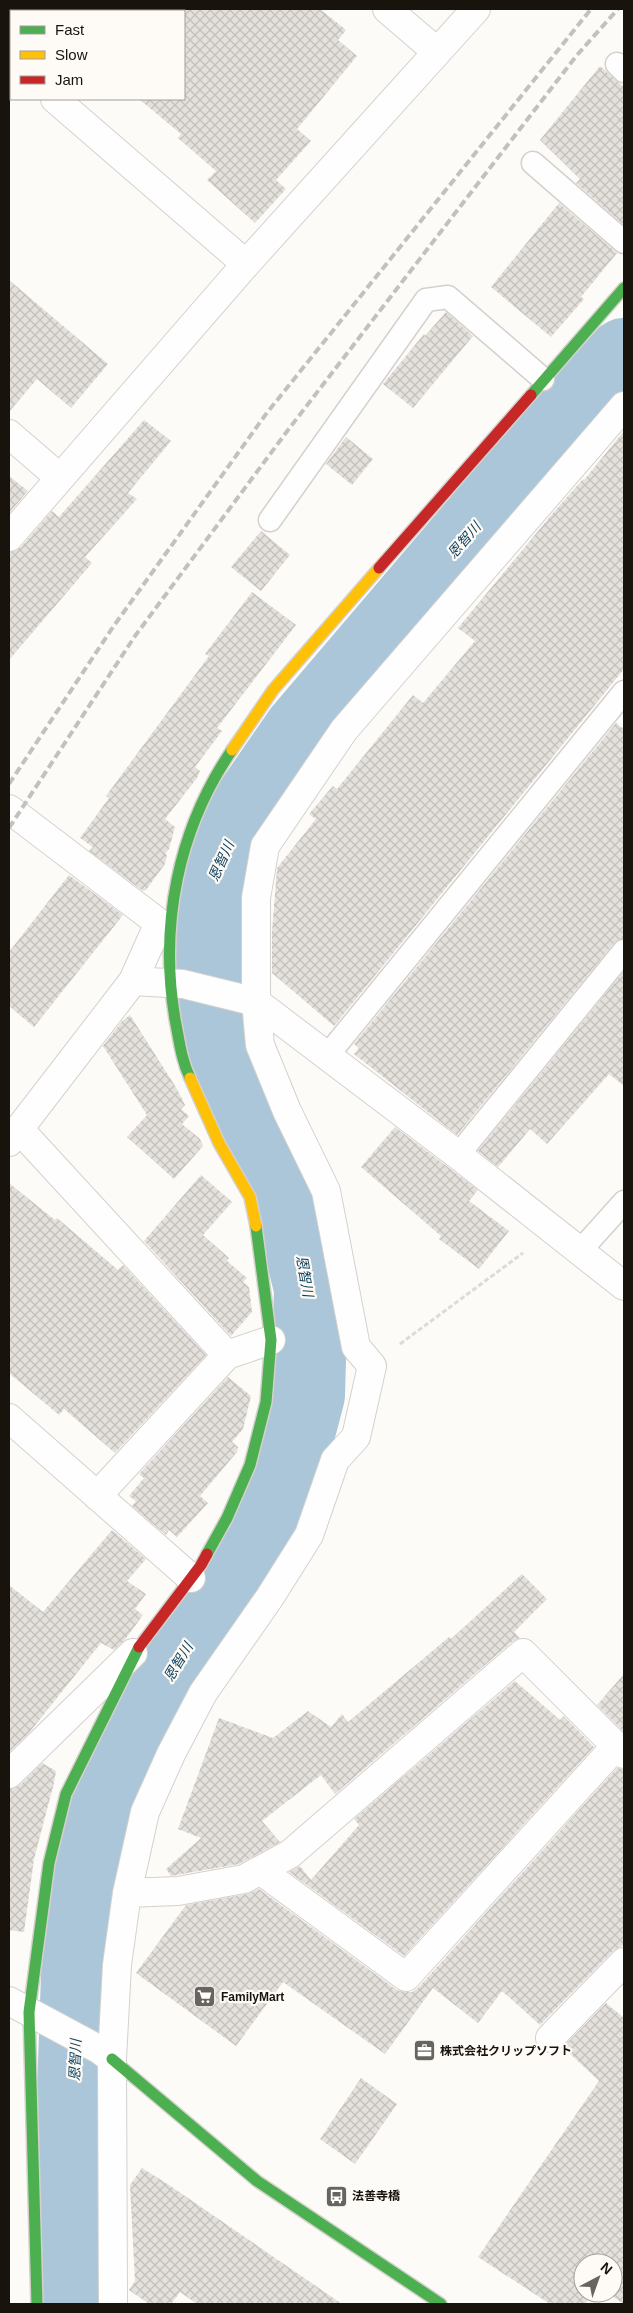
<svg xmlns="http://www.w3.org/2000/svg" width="633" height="2313" viewBox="0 0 633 2313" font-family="Helvetica,'Noto Sans JP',sans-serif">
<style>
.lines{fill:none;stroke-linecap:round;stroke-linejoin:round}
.river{stroke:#aac6d8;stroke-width:74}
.building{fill:url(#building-cross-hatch)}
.lane-casing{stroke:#d4d1cd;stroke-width:25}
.street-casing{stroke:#d4d1cd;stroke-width:30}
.fast-casing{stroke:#d4d1cd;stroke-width:14}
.slow-casing{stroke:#d4d1cd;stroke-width:14}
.jam-casing{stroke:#d4d1cd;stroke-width:14}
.path{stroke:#dcdbd9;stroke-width:3;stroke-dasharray:5 2.5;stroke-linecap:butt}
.lane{stroke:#fffefe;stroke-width:22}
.street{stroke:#fffefe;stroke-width:28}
.fast{stroke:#4caf50;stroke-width:11}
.slow{stroke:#ffc107;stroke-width:11}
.jam{stroke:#c62828;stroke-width:11}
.rail{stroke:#c2c1c0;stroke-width:4;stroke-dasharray:8 4;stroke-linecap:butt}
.labels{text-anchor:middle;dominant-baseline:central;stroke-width:4.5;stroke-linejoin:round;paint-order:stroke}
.poi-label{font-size:12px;font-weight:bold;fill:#18130d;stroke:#fefbf7;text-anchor:start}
.water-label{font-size:14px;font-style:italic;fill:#083e5b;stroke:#fefbf7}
</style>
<defs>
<pattern id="building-cross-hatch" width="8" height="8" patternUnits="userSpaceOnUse" patternTransform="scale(1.25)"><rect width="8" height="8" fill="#e4e0db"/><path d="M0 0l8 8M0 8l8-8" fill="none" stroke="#c3bfbb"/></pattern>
</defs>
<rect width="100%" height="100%" fill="#fdfbf8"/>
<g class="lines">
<path class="river" d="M72,2304L74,2092L81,1887L116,1765L284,1486L308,1395L311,1288L283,1177L230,1078L209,968V889L242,815L300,731L540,449L624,355"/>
</g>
<path class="building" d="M184,9H320L346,30L338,40L357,56L297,129L311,141L276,180L286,189L255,223L207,180L216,171L178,138L181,134L139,99H184Z
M600,66L624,87V225L576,183L580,179L540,140Z
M559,203L617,253L581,297L584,299L551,337L491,287Z
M9,280L108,364L71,408L37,379L9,412Z
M446,312L473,336L413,408L383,384L424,334L425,336Z
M144,420L171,441L128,493L137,499L85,557L92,563L9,660V552L21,547L52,511L59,517Z
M624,431V669L334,1026L272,973V932L277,868L316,819L309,814L333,786L337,789L413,695L423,703L475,641L458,628L553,513L583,479L584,480Z
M346,437L373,459L352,485L326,464Z
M9,476L28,491L9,513Z
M261,531L290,555L261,591L231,567Z
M252,592L296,625L217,728L222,731L195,767L200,771L197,778L165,819L175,827L169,849L165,854L167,855L165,864L146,890L143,891L89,851L93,847L80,838L109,798L106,796L209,656L205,654Z
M616,723L624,729V938L614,943L457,1135L354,1054L359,1048L354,1044Z
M69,875L123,915L34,1027L9,1006V952Z
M624,971V1086L609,1074L547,1144L530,1129L498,1167L478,1151Z
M130,1015L177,1089L185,1105L181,1109L189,1116L182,1124L200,1139L203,1146L174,1179L127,1137L147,1115L103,1046L122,1021Z
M395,1127L478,1190L469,1201L509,1231L479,1269L439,1239L441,1236L361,1167Z
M201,1175L232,1202L203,1235L229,1258L227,1261L247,1278L243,1282L249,1287L252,1312L231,1336L144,1241Z
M9,1183L55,1220L57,1218L118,1270L123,1265L206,1355L115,1453L64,1409L59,1415L9,1373Z
M228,1377L251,1396L243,1429L232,1442L238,1447L237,1452L200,1496L208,1503L177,1537L169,1530L166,1535L132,1506L136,1501L129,1496L144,1478L139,1474Z
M112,1530L146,1559L127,1581L146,1594L135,1609L143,1615L124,1641L114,1650L101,1643L28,1734L9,1752V1585L43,1612Z
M522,1574L547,1599L514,1632L520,1638L513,1641L335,1794L321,1775L262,1821L280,1842L239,1864L176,1875L171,1876L166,1869L201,1838L178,1829L219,1718L273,1738L308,1711L331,1727L342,1714L348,1722L449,1637L451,1639Z
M624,1674V1732L597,1705Z
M515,1681L560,1720L564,1716L594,1747L404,1956L289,1872L300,1866L311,1880L359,1825L354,1819Z
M42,1763L56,1771L54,1783L34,1859L24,1932L9,1930V1789L20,1785Z
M617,1768L624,1769V1945L613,1951L540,2025L502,1991L478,2023L433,1988L385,2054L283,1982L236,2046L136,1973L186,1905L247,1894L259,1889L397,1990L404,1992H412L418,1988Z
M606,2003L624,2018V2304L607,2293H613V2263H583V2293H593L585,2304H550L478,2257L599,2081L563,2047Z
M361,2078L397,2104L355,2164L320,2139Z
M142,2168L169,2185L342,2304H197L180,2292L171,2304H149L129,2290L135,2281L130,2185Z"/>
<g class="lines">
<defs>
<path id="lane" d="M617,64L624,71
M533,163L624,242
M270,520L426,300L448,297L543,379
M327,1056L624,692
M458,1155L624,951
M580,1251L624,1202"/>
<path id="street" d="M387,9L436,51
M9,59L11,61
M55,99L246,264
M9,434L60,478
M9,537L246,264L476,9
M9,809L159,923L133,981L9,1142
M133,981L183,984L256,1002L458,1155L624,1286
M19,1129L227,1355
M9,1418L191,1578
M97,1496L227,1355L271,1340
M9,1774L133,1653
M260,1870L406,1977L616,1746
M127,1893L178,1891L244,1879L290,1854L523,1653L624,1754
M9,2001L100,2050L112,2059
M550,2038L624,1962
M113,2304L112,2059L117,1965L127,1893L145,1812L171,1754L203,1693L270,1597L309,1535L335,1460L356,1437L372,1366L356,1347L326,1191L287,1111L260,1045L256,1002V898L265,846L344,730L624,406"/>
<path id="fast" d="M531,395L624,288
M190,1078C181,1059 179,1039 175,1019C159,925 178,829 232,750
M207,1554L227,1518L250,1465L266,1402L271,1340L256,1226
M112,2059L257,2181L441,2304
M37,2304L29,2012L49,1863L66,1794L139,1647"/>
<path id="slow" d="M232,750L273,690L379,568
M190,1078L219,1143L250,1197L256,1226"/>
<path id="jam" d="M379,568L531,395
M139,1647L201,1565L207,1554"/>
</defs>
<use href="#lane" class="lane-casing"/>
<use href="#street" class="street-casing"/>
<use href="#fast" class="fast-casing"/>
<use href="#slow" class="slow-casing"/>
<use href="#jam" class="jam-casing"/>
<path class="path" d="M400,1344L523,1253"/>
<use href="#lane" class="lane"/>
<use href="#street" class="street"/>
<use href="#fast" class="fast"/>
<use href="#slow" class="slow"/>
<use href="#jam" class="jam"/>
<path class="rail" d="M9,784L113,627L266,414L591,9
M9,828L135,636L288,430L577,55L618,9"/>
</g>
<defs>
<symbol id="supermarket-square" viewBox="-11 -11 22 22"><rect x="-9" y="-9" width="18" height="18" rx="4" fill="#68645f" stroke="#fefbf7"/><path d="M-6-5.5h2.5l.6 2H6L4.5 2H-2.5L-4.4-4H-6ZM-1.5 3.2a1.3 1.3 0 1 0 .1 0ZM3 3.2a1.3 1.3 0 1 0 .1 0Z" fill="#fff"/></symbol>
<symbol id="office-square" viewBox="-11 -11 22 22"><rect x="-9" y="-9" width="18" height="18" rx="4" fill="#68645f" stroke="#fefbf7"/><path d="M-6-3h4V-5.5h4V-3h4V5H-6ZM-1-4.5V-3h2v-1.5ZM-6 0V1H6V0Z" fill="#fff"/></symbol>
<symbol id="bus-square" viewBox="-11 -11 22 22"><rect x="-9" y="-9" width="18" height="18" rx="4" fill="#68645f" stroke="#fefbf7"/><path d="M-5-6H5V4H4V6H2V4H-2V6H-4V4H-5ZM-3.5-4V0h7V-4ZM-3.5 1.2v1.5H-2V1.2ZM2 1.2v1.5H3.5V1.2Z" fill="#fff"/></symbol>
</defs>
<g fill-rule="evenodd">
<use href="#supermarket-square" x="192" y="1984" width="25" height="25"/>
<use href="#office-square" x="412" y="2038" width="25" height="25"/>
<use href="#bus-square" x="324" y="2184" width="25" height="25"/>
</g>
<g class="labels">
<g class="poi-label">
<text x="221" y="1997">FamilyMart</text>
<text x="440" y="2051">株式会社クリップソフト</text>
<text x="352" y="2196">法善寺橋</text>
</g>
<g class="water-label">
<text transform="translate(464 540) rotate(-49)">恩智川</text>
<text transform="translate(221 861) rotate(-66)">恩智川</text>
<text transform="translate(305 1276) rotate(80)">恩智川</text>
<text transform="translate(178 1662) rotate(-59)">恩智川</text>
<text transform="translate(75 2060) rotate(-88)">恩智川</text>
</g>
</g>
<rect width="633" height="2313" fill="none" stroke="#18130d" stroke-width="20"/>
<rect x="10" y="10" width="175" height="90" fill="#fefbf7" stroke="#a29e99"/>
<rect x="20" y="26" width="25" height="8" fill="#4caf50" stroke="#a29e99"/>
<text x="55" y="35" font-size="15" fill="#18130d">Fast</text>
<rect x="20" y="51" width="25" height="8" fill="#ffc107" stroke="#a29e99"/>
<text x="55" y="60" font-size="15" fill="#18130d">Slow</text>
<rect x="20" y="76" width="25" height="8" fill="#c62828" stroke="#a29e99"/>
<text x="55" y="85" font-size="15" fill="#18130d">Jam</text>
<g transform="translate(598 2278) rotate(41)"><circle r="24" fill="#fefbf7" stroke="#a29e99"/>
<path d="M0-4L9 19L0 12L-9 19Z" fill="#68645f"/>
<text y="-8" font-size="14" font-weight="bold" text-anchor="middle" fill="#18130d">N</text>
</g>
</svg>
